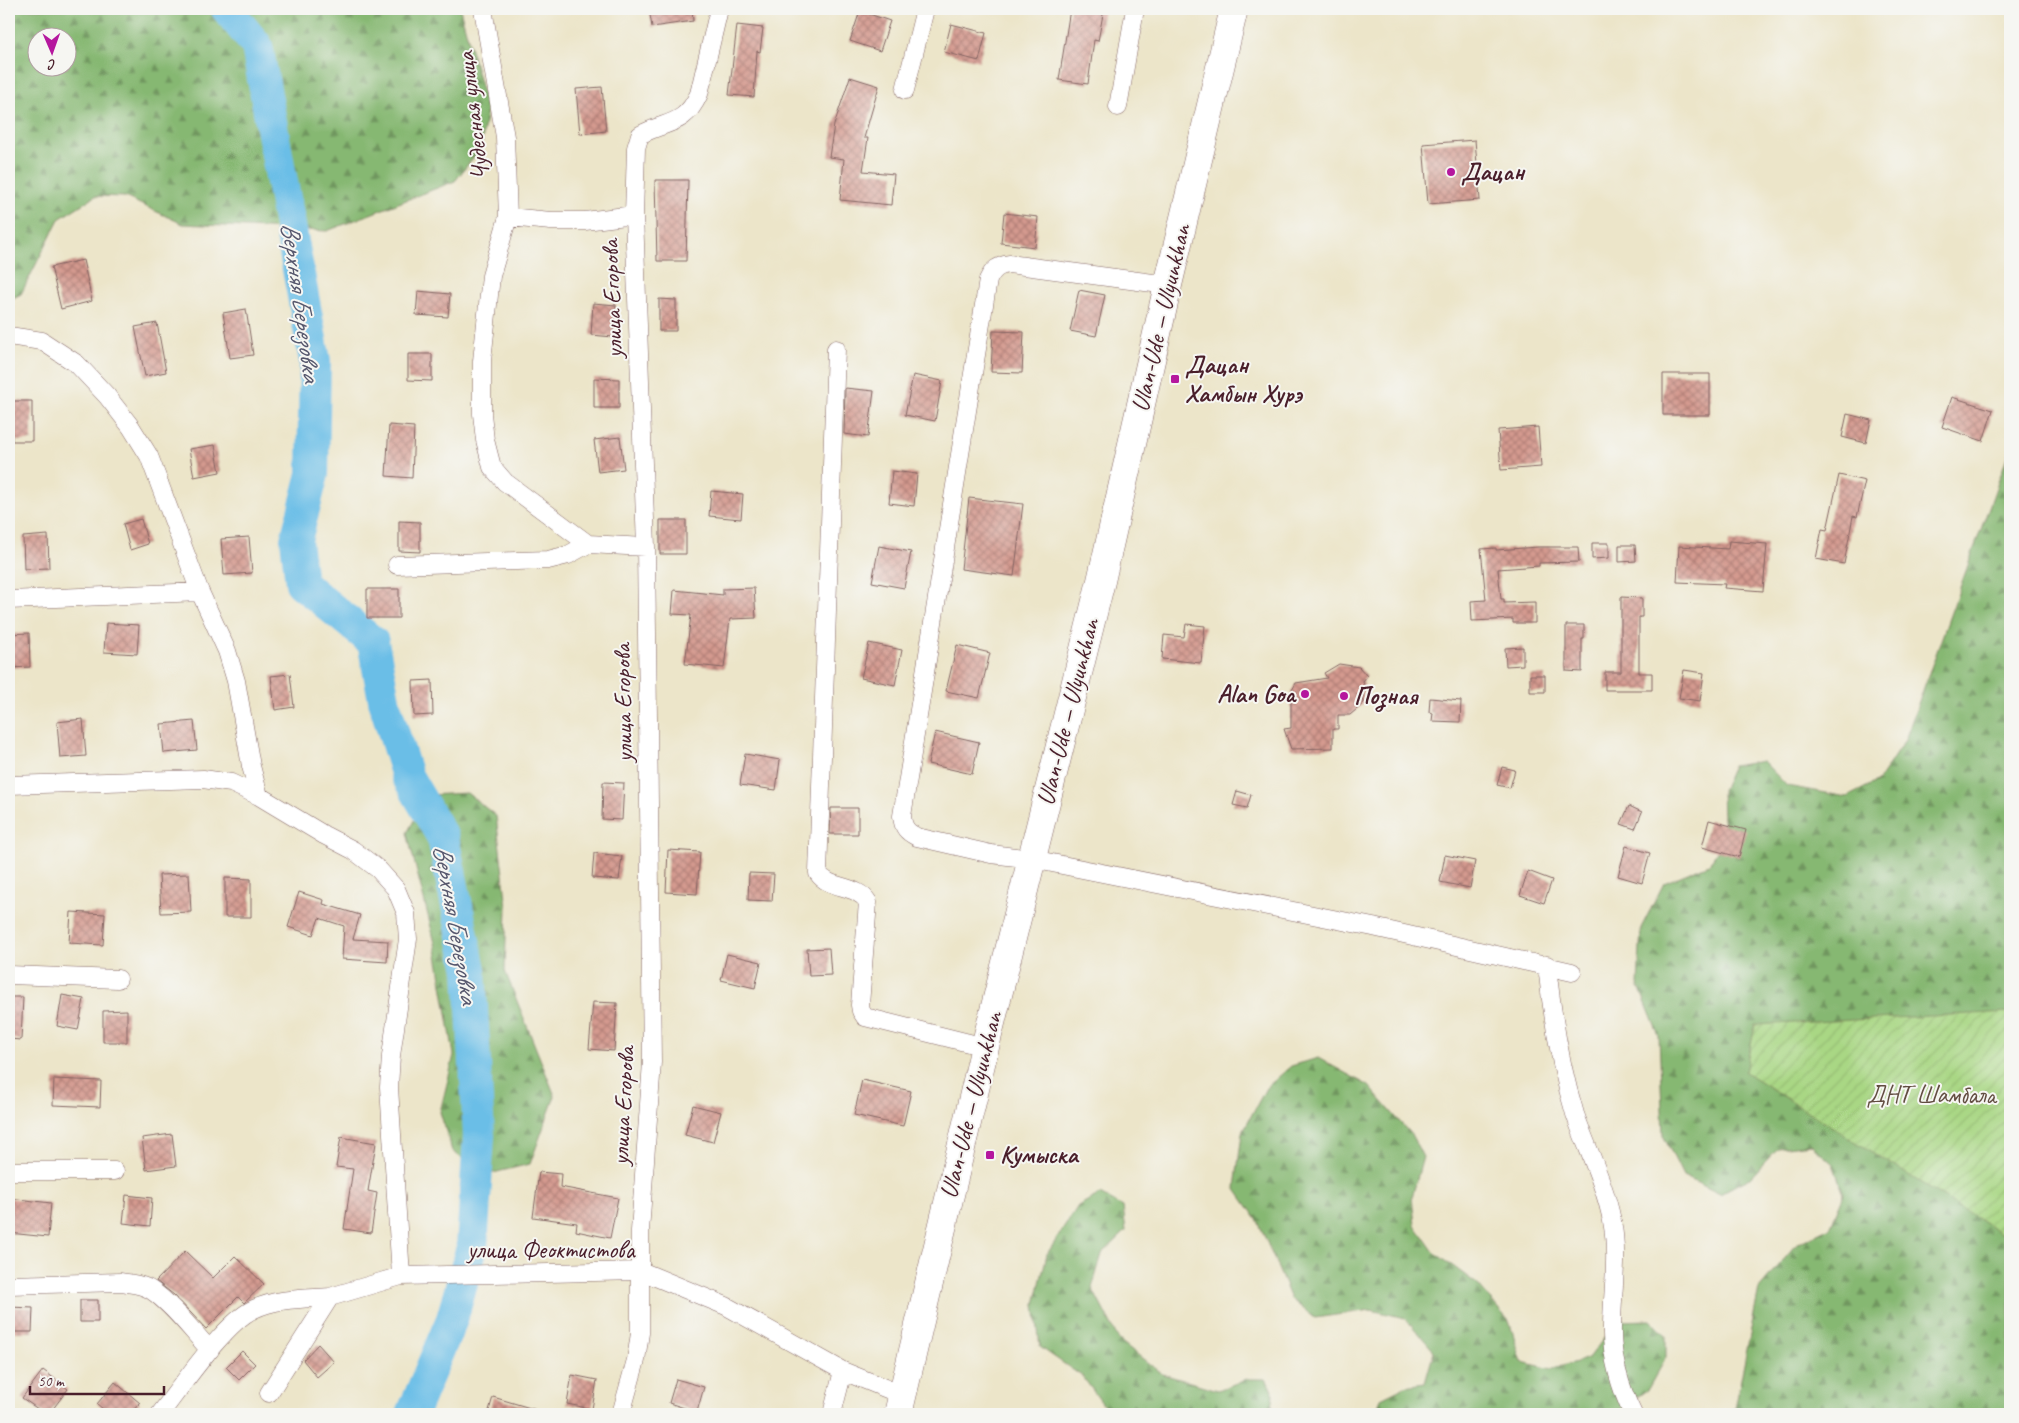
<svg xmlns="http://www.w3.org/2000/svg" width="2019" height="1423" viewBox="0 0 2019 1423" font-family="Caveat,sans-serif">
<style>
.forest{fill:url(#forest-firs);stroke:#686c4e;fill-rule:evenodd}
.garden{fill:url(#garden-furrows);stroke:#7a7b58}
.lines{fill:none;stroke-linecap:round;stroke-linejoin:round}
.river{stroke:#6bbee7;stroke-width:32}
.building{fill:url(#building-cross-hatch)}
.street-casing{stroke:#836462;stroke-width:19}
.primary-casing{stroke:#836462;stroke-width:29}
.street{stroke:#fff;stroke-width:18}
.primary{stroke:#fff;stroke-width:28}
.poi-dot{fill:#b5179e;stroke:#f6f6f2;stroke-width:2}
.labels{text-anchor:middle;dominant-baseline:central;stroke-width:4;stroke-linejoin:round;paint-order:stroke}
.street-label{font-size:25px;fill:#4a1f2b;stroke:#f6f6f2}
.poi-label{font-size:25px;font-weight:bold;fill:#4a1f2b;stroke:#f6f6f2;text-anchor:start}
.park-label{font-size:25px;fill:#624d41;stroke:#f6f6f2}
.water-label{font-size:26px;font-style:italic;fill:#56576d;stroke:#f6f6f2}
</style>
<defs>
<pattern id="forest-firs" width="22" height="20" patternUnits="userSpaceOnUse" patternTransform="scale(1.25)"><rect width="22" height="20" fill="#86b872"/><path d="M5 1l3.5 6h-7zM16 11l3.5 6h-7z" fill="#70955e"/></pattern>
<pattern id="garden-furrows" width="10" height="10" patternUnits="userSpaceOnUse" patternTransform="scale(1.25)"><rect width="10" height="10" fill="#a9d784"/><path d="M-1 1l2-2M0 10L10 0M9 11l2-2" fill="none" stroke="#93b872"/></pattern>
<pattern id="building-cross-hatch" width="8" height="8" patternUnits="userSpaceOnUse" patternTransform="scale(1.25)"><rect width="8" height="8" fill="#d49a8f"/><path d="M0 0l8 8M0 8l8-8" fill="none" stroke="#ae7d75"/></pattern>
</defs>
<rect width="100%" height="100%" fill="#f6f6f2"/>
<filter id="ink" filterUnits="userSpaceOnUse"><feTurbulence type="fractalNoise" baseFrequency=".02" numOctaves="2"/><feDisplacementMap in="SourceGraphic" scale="10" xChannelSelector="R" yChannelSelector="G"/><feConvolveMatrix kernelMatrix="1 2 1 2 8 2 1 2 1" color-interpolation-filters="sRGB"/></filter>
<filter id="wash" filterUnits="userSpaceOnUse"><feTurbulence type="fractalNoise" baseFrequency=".0096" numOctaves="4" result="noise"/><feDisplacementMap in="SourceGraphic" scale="20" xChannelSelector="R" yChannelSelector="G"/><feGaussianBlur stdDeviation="1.12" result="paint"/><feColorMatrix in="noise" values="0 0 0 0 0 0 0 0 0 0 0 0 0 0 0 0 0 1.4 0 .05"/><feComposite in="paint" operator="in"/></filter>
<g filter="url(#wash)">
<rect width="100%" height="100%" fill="#ece5c9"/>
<path class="forest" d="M9,9H460L487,109L481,148L455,181L327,231L183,224L125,197L95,196L59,219L21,294L9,300ZM38,38H68V68H38Z
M2010,449V1414H1734L1759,1289L1798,1243L1830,1228L1844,1194L1833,1164L1811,1144L1778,1148L1750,1178L1720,1194L1683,1176L1663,1135L1659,1036L1638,984L1641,928L1664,883L1709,864L1724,841L1722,791L1733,766L1763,761L1787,786L1847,797L1878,781L1905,740Z
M467,793L496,816L507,907L505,971L555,1096L530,1164L485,1175L452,1151L440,1112L454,1055L435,943L407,833L428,795Z
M1318,1058L1369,1086L1412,1136L1423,1157L1412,1197L1415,1225L1434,1252L1477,1284L1509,1321L1522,1362L1552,1369L1589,1358L1617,1321L1651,1320L1666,1335V1357L1648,1389L1614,1414H1376L1381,1398L1405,1386L1425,1383L1434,1351L1405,1318L1371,1310L1315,1318L1291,1299L1258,1221L1235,1188L1242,1133L1266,1088L1291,1066Z
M1100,1194L1123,1207L1126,1231L1102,1254L1092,1288L1119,1340L1162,1374L1218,1390L1247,1379H1266L1274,1394L1271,1414H1110L1083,1377L1040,1347L1035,1304L1047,1254L1078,1206Z"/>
<path class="garden" d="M2010,1012V1239L1745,1072L1755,1025Z"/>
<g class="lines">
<path class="river" d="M227,9L257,46L315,361L313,474L296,540L301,583L373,642L385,705L407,776L443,838L470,970L479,1136L472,1247L452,1319L412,1414"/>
</g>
<g id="blocks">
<path class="building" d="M649,9H692L693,21L652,27Z
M1070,9H1104L1098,41L1094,40L1088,84L1059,80Z
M860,11L890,21L880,51L850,41Z
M951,24L986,33L979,61L944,52Z
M737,25L763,28L760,52L757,51L754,97L729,95Z
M850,77L879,86L864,138H868L863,171L894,174L891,205L840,200L844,159L829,157L834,125Z
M602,87L606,131L580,134L576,89Z
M1475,140L1480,200L1428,204L1423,144Z
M655,180H688L686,261H657Z
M1004,213L1038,217L1035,247L1001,243Z
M83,260L92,301L61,309L51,267Z
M1079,290L1105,295L1096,336L1070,331Z
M418,291L450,294L448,317L416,315Z
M659,299L676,300V331H659Z
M593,303L616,305L613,337L591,335Z
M246,309L253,355L230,358L223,313Z
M157,323L166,372L145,376L135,327Z
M993,331L1024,332L1022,373L991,372Z
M408,354H432V381L408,380Z
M1663,374H1710V415H1663Z
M913,375L942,381L935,421L905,415Z
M594,378L619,379V408H594Z
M845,388L874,391L868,437L844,434Z
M1952,397L1993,410L1983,441L1942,427Z
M11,401H32V441H12Z
M1847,414L1871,420L1866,443L1842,437Z
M389,425L414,427L412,478L386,476Z
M1538,427L1541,467L1501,470L1498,430Z
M620,437L624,469L598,472L594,440Z
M215,445L220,472L194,477L189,449Z
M892,471L917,474L914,506L889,503Z
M1839,475L1865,481L1857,517L1853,516L1844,564L1816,559L1822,529L1827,530Z
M711,491L743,494L741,519L709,516Z
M969,498L1023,504L1014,576L961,569Z
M141,519L148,544L130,550L123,524Z
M660,520H686V554H660Z
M399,521L420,522V552L399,551Z
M48,535L49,568L24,569L23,537Z
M249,537L252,573L224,575L221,539Z
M1729,541L1767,544L1763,591L1724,588L1725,584L1677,582L1679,546L1728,549Z
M1592,543H1609V558L1592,559Z
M1619,545H1635L1636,561L1619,562Z
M879,546L911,552L904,588L872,582Z
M1538,547H1578L1579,562L1539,563V566L1498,569L1501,599H1504V603L1535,602V623H1513V619L1472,621L1471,601L1486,600L1481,549L1496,548V550Z
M754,588L756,618L730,619L724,668L685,664L691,615L672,614L674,590L723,595V589Z
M367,589H399V618H367Z
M1621,597L1642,598V617H1639V673H1652V690H1605V672H1621Z
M106,623L139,625L137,654L104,652Z
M1186,624L1205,626L1201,663L1162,659L1164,635L1184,637Z
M1566,625H1584V639H1582V672L1566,671Z
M29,633L30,667L9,668V634Z
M869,643L902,650L895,685L861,678Z
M957,645L990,653L979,698L946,691Z
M1523,647V665L1506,666L1505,648Z
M1339,664L1359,667L1367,676L1363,681L1365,690H1363L1364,703L1350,715H1338V729H1333V748L1291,749L1284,729L1291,728V692L1296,683L1327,678L1324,673Z
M1684,670L1704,673L1700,701L1679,698Z
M290,674L294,707L275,710L271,676Z
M1530,675H1545V692H1530Z
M432,680L433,715L414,716L413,681Z
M1430,698L1461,701L1460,722L1432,721L1433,713L1429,712Z
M83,719L86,756L60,758L57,722Z
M194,721L197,750L164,753L161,724Z
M935,732L979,742L972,774L928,764Z
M745,754L780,760L776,790L740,785Z
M1502,767L1515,770L1510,788L1497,785Z
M603,782L624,783L622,820L602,819Z
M1237,791L1251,795L1247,808L1233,805Z
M1629,806L1642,812L1635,829L1621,824Z
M831,808H858V834H830Z
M1709,820L1746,830L1739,857L1702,847Z
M1626,846L1650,853L1642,883L1618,876Z
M668,850L700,852L697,894L666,892Z
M594,853L622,856L619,880L592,878Z
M1445,855L1475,861L1470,888L1440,882Z
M1528,871L1552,880L1544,903L1520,895Z
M749,873L774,874L772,901L748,900Z
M189,874L191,912L161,913L159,875Z
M225,878L251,879V917H225Z
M299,892L324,900L323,904L360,915L353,939L388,941L387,962L342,959L344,926L319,918L313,935L288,927Z
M71,912L105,914L103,945L69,943Z
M829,948L831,975L809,976L807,949Z
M727,954L761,962L755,988L721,980Z
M62,995L84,999L78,1030L57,1026Z
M9,997H23L21,1040L9,1039Z
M593,1002L617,1003L614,1051L589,1049Z
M127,1010V1042H103V1011Z
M54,1079L101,1081L100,1107L53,1105Z
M862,1080L911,1091L903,1126L854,1115Z
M693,1105L721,1112L713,1142L685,1135Z
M172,1134L176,1166L146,1170L142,1138Z
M341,1137L376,1143L368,1191L377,1193L371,1233L344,1229L353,1169L336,1167Z
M539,1172L561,1174L560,1187L618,1198L610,1238L576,1231L577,1223L533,1217Z
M126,1195L152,1198L150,1226L123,1223Z
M9,1198L51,1203L48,1237L9,1233Z
M185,1251L213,1278L235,1256L264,1284L244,1303L238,1297L206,1329L174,1295L156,1281Z
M80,1300H98V1322H80Z
M9,1307L33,1308L32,1332H9Z
M318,1344L334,1362L317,1377L303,1360Z
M242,1351L255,1364L239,1380L226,1367Z
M43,1370L68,1389L49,1414H45L22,1398Z
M572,1375L597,1380L592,1409L567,1404Z
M676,1379L704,1387L697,1412L669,1403Z
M115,1382L140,1403L130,1414H109L97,1404Z
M493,1397L537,1410V1414H488Z"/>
</g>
</g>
<g filter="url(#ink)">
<use href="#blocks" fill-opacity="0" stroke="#836462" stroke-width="1"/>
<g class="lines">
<defs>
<path id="street" d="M483,9L505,137L508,217
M905,90L925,9
M1118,107L1135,9
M634,215L585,221H551L508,217L491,276L482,361V414L485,440L492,467L505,482L588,544L646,547
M1168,285L1009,264C998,266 993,269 988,280L902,816C903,828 907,832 917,837L991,854L1032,859L1373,927L1572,972
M9,336L42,341L77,364L107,396L131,427L149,456L200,592L227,651L236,681L251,766L259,796
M836,349L818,873C829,890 857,884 868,902L860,1005L861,1011L865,1017L985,1047
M397,565L548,560L568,555L588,544
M9,600L200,592
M9,785L203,779L231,783L259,796L324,835L353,850L378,869L396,889L406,913L408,939L391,1056L389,1087L401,1276
M1547,965C1552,1015 1560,1065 1575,1114C1587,1149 1605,1184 1612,1221C1619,1256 1612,1292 1612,1327C1611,1356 1620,1388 1633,1414
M9,975L118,979
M9,1171H115
M9,1285L121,1282C131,1284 142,1284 151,1290C171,1303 193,1332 210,1350
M269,1393L330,1297L401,1276L641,1271L726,1306L843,1371
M160,1414C181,1387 225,1322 254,1309C278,1298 305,1299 330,1297
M621,1414L636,1360L640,1333V1231L652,1062L646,547L634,215L636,148L640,135C667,120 684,127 699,94L719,9
M832,1414L843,1371L902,1395"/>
<path id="primary" d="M898,1414L985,1047L1101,581L1168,285L1234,9"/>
</defs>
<use href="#street" class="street-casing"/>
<use href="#primary" class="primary-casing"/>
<use href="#street" class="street"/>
<use href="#primary" class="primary"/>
</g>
</g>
<g class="poi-dot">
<circle cx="1451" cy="172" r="5"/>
<rect x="1170" y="374" width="10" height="10" rx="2.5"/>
<circle cx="1305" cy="694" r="5"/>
<circle cx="1344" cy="696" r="5"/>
<rect x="985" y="1150" width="10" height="10" rx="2.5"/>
</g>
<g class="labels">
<g class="street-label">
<text transform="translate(473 116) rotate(-97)">Чудесная улица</text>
<text transform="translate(612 299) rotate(-92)">улица Егорова</text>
<text transform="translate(1161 318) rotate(-77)">Ulan-Ude — Ulyunkhan</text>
<text transform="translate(623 703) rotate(-91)">улица Егорова</text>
<text transform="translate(1068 712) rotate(-76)">Ulan-Ude — Ulyunkhan</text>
<text transform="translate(971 1105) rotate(-76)">Ulan-Ude — Ulyunkhan</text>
<text transform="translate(623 1106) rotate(-87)">улица Егорова</text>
<text x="551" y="1250">улица Феоктистова</text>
</g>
<g class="poi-label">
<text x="1461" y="172">Дацан</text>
<text x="1185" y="365">Дацан<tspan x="1185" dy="29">Хамбын Хурэ</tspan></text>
<text x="1295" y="694" text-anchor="end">Alan Goa</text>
<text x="1354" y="696">Позная</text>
<text x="1000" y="1155">Кумыска</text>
</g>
<g class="park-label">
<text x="1931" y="1095">ДНТ Шамбала</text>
</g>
<g class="water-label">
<text transform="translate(301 302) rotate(82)">Верхняя Березовка</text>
<text transform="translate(456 924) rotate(80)">Верхняя Березовка</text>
</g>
</g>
<rect width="2019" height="1423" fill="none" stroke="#f6f6f2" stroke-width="30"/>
<g transform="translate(52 52) rotate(178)"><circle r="24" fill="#f6f6f2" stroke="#b1a0a2"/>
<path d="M0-4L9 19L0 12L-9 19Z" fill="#b5179e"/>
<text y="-8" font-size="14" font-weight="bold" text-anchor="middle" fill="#4a1f2b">С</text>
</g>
<path d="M30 1386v8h134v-8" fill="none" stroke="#4a1f2b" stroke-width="2.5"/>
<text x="38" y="1386" font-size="15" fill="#4a1f2b" stroke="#f6f6f2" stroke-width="4" paint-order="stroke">50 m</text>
</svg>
